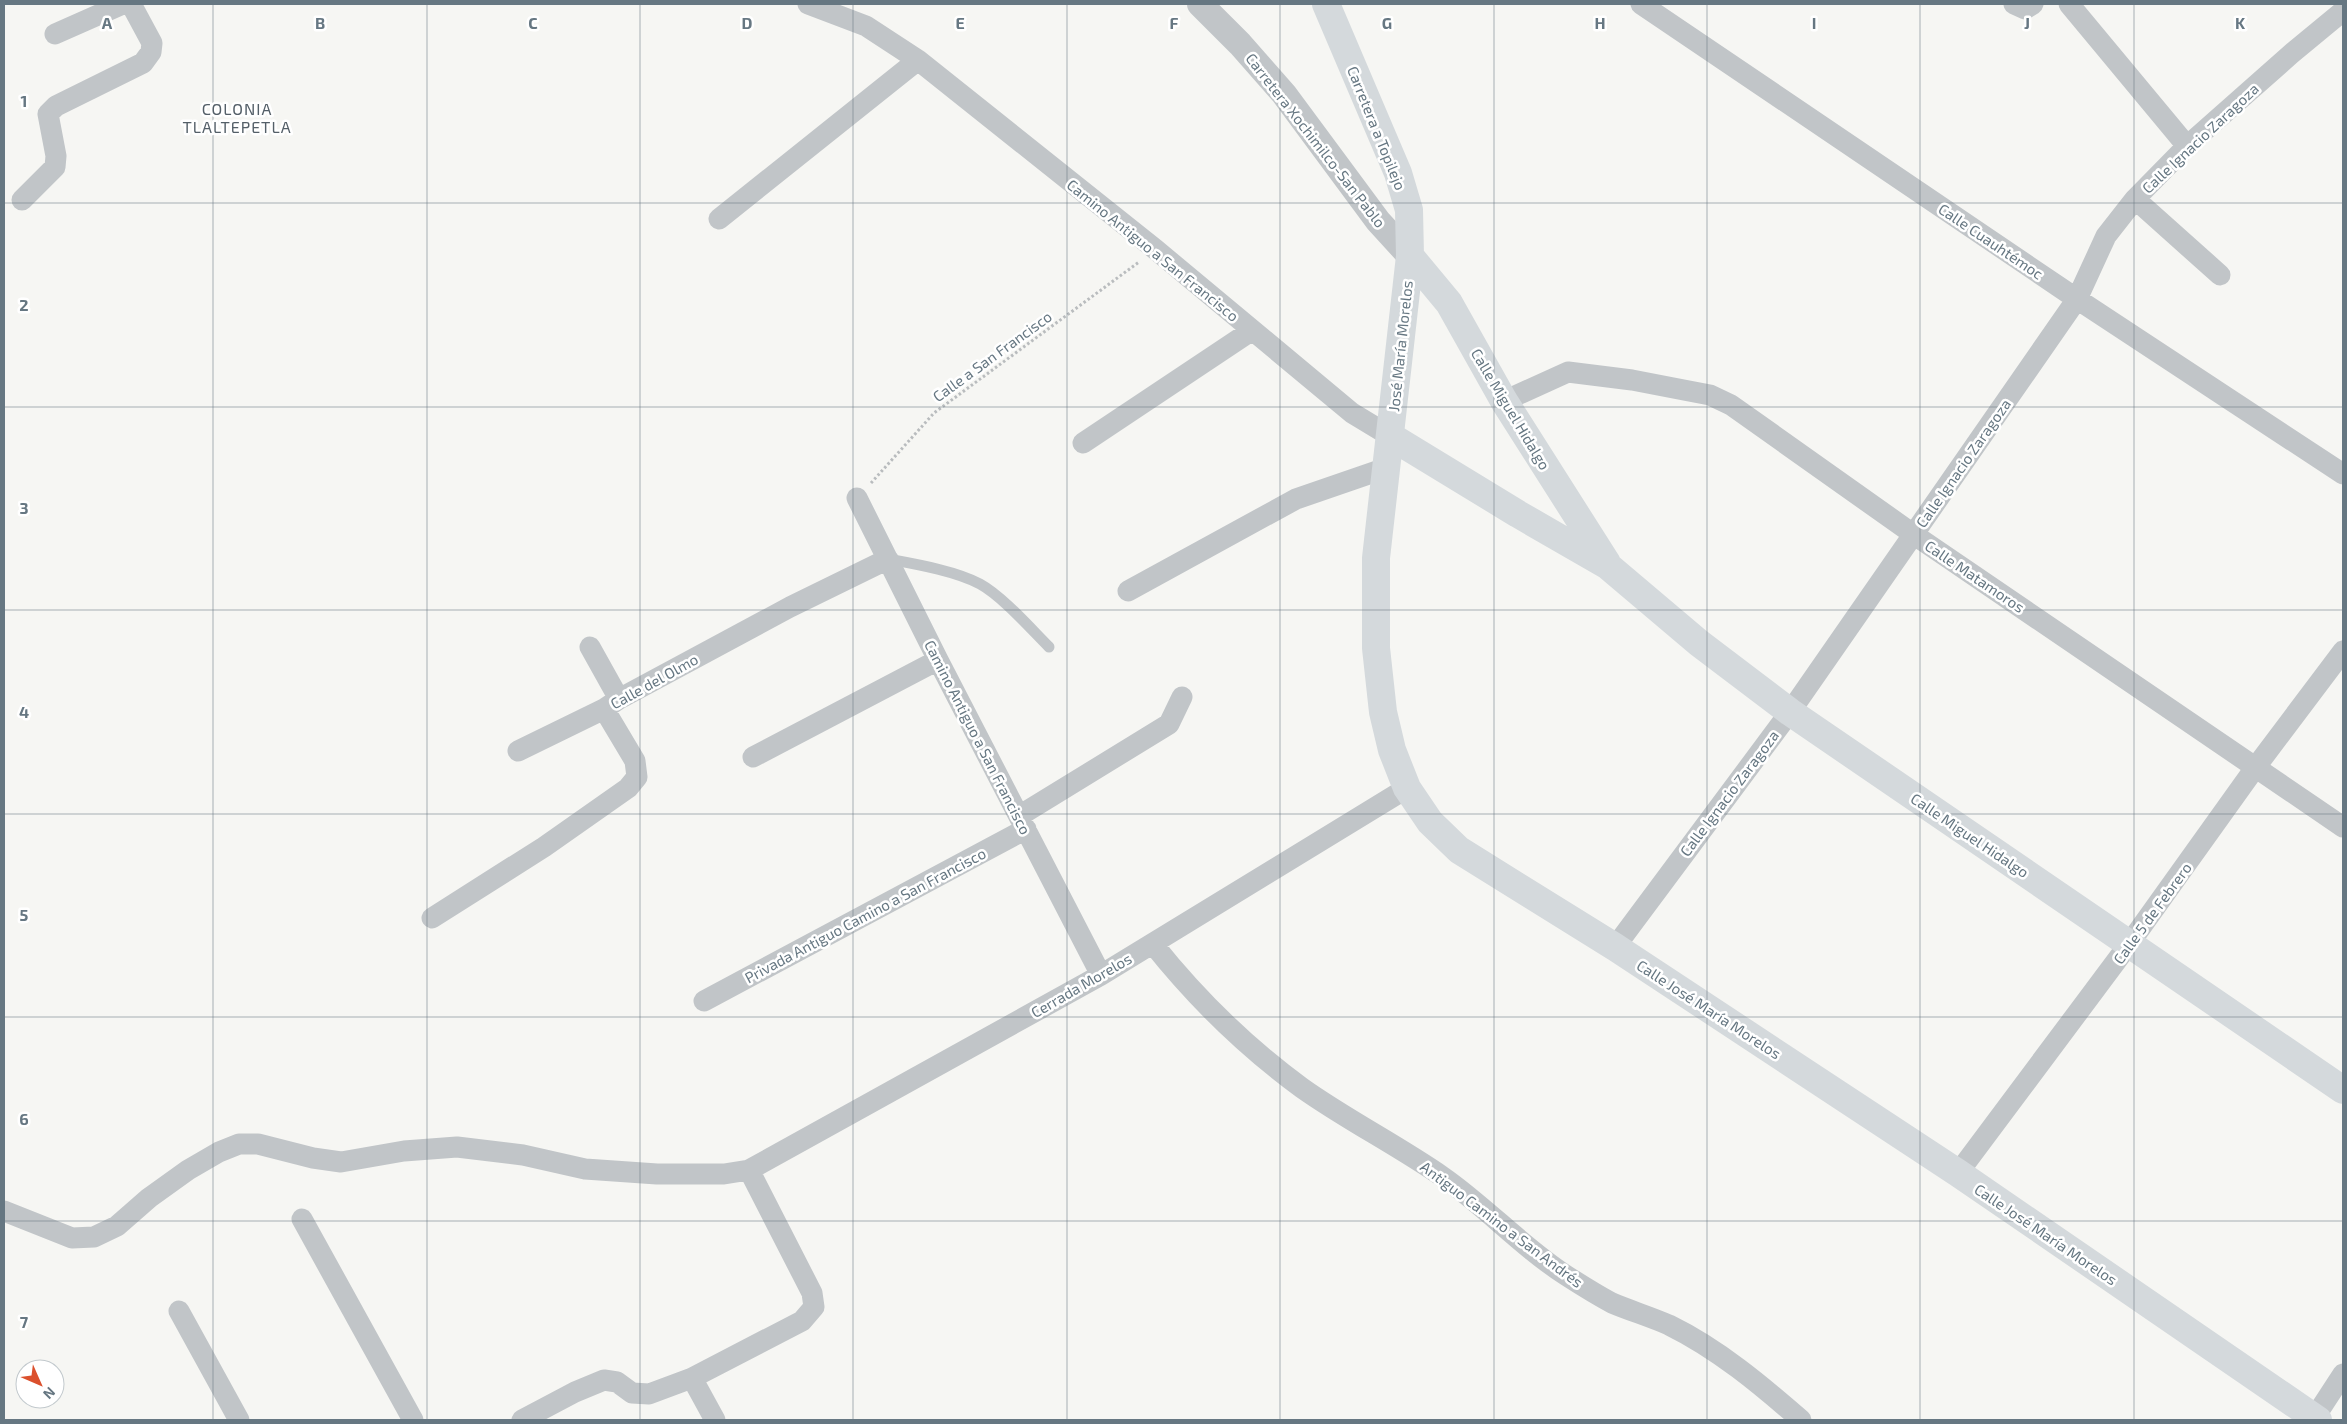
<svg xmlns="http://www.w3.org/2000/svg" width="2347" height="1424" viewBox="0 0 2347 1424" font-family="'Exo 2',sans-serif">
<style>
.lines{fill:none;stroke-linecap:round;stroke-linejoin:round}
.path{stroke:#b9bcbe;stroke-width:3;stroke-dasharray:2.5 2.5;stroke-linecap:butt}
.service{stroke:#c1c5c8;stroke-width:11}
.minor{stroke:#c1c5c8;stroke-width:21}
.tertiary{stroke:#c1c5c8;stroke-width:26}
.secondary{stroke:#d4d9dc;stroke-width:28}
.grid{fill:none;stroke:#667782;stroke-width:1;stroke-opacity:0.55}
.labels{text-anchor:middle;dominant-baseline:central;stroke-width:5;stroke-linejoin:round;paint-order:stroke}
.street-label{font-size:15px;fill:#667782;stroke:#fff}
.neighbourhood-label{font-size:16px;letter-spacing:1px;fill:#545f68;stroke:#fff}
.grid-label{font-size:16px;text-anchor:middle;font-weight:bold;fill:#667782;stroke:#fff;stroke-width:5;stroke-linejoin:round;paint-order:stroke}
</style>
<rect width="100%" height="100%" fill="#f6f6f3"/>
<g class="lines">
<path class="path" d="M871,483L934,413L1139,262"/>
<path class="service" d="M888,559C915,564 956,571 980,584C1002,596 1031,629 1049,647"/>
<path class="minor" d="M808,4L866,26L918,60L1155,249L1352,413L1390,436
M1641,4L2077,299L2343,474
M2014,4L2025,9L2033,4
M2069,4L2187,146
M55,34L123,4
M2135,199L2220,275
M22,200L55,167L56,156L48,114L56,106L143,63L151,52L152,43L131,4
M719,219L918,60
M1504,401L1568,372L1632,380L1689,391L1710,395L1731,405L1913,534L2343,827
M1083,443L1251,331
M857,498L938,660L1101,975
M1128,591L1296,499L1386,468
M590,647L619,699
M518,751L604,709L619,699L790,607L888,559
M753,757L938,660
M1019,816L1169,724L1182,697
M432,918L544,847L628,788L637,777L635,761L604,709
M1153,944C1196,998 1246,1047 1302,1088C1347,1120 1397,1145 1443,1177C1486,1207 1522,1247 1567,1276C1581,1285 1597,1295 1612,1303C1631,1311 1651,1317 1669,1325C1718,1349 1761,1385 1801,1420
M1615,947L1790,712L2077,299L2106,236L2135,199L2187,146L2291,54L2343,11
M704,1001L1026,829
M1958,1173L2129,944L2255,768L2343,651
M4,1211L72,1238L94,1237L117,1226L149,1198L188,1170L219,1152L239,1144H258L313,1158L341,1162L404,1151L457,1147L523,1155L585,1169L657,1174H724L749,1170L1101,975L1407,788
M302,1219L413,1420
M179,1311L239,1420
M692,1378L715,1420
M522,1420L575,1392L604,1380L617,1382L632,1393L649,1394L692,1378L802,1321L814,1307L812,1293L749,1170
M2313,1420L2343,1374"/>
<path class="tertiary" d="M1200,4L1240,44L1284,94L1378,221L1410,256"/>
<path class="secondary" d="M1326,4L1398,173L1409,210L1410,256L1376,558V648L1383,712L1392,750L1407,788L1430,822L1459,850L1615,947L1958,1173L2318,1420
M1410,256L1449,303L1504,401L1607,563
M1390,436L1518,514L1608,566L1699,643L1790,712L2343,1090"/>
</g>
<path class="grid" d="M213,4V1420M427,4V1420M640,4V1420M853,4V1420M1067,4V1420M1280,4V1420M1494,4V1420M1707,4V1420M1920,4V1420M2134,4V1420M4,203H2343M4,407H2343M4,610H2343M4,814H2343M4,1017H2343M4,1221H2343"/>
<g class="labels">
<g class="street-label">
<text transform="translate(1377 128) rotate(68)">Carretera a Topilejo</text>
<text transform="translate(2200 138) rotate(-43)">Calle Ignacio Zaragoza</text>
<text transform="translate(1316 140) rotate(52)">Carretera Xochimilco-San Pablo</text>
<text transform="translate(1991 241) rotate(34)">Calle Cuauhtémoc</text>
<text transform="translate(1153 250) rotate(39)">Camino Antiguo a San Francisco</text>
<text transform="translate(1400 346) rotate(-84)">José María Morelos</text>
<text transform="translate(992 356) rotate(-36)">Calle a San Francisco</text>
<text transform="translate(1511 409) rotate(59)">Calle Miguel Hidalgo</text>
<text transform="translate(1963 463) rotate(-55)">Calle Ignacio Zaragoza</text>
<text transform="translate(1975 576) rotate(34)">Calle Matamoros</text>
<text transform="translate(654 681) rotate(-29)">Calle del Olmo</text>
<text transform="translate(978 737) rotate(63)">Camino Antiguo a San Francisco</text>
<text transform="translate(1729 793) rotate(-53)">Calle Ignacio Zaragoza</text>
<text transform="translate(1970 835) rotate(34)">Calle Miguel Hidalgo</text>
<text transform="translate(2152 913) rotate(-54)">Calle 5 de Febrero</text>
<text transform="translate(865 915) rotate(-28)">Privada Antiguo Camino a San Francisco</text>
<text transform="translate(1081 985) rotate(-30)">Cerrada Morelos</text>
<text transform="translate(1709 1009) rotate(33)">Calle José María Morelos</text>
<text transform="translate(1502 1224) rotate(37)">Antiguo Camino a San Andrés</text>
<text transform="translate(2046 1234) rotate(34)">Calle José María Morelos</text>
</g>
<g class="neighbourhood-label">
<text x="237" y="108">COLONIA<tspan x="237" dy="18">TLALTEPETLA</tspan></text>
</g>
</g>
<g class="grid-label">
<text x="107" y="29">A</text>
<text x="320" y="29">B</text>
<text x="533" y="29">C</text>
<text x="747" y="29">D</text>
<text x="960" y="29">E</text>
<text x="1174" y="29">F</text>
<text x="1387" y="29">G</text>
<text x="1600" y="29">H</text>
<text x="1814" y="29">I</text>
<text x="2027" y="29">J</text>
<text x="2240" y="29">K</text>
<text x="24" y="107">1</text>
<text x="24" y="311">2</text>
<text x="24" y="514">3</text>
<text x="24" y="718">4</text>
<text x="24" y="921">5</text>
<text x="24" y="1125">6</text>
<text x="24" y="1328">7</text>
</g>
<rect width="2347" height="1424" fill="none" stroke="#667782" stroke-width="10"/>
<g transform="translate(40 1384) rotate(135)"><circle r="24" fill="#ffffff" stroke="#c2c9cd"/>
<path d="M0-4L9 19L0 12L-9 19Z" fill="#db502d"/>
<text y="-8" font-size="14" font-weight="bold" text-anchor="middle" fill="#667782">N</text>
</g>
</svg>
